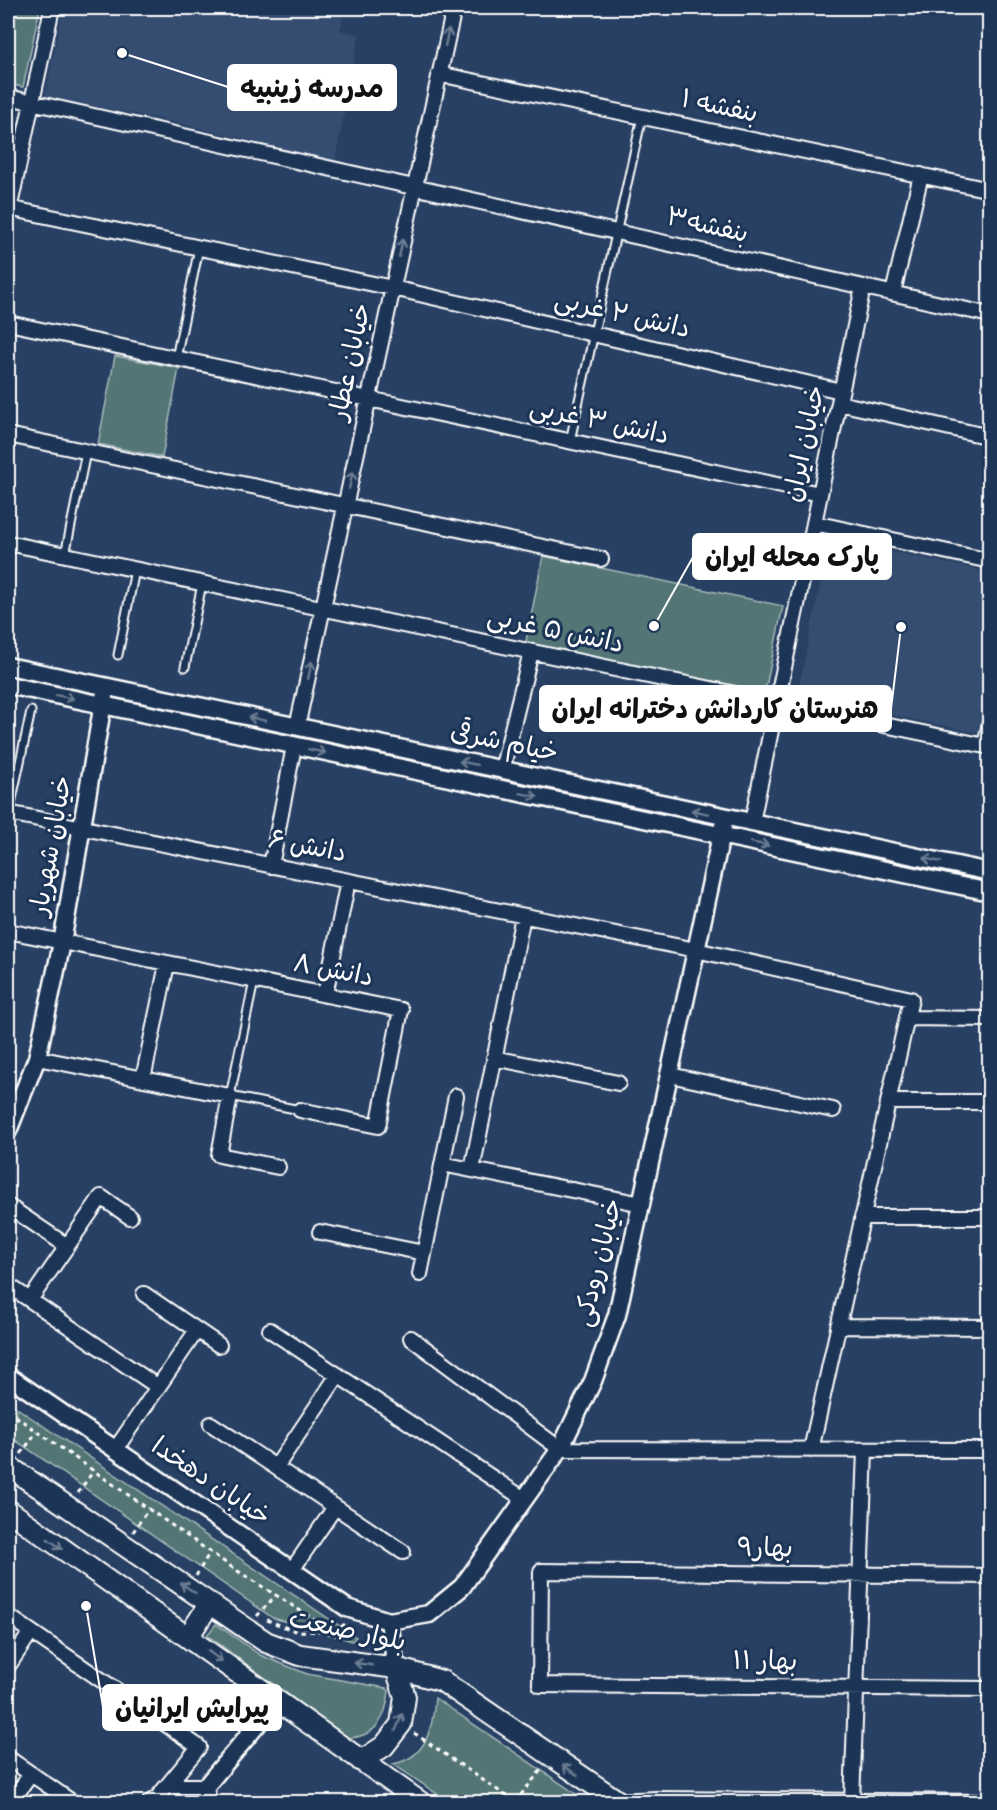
<svg xmlns="http://www.w3.org/2000/svg" width="997" height="1810" viewBox="0 0 997 1810" font-family="'Indie Flower','Playpen Sans Arabic',sans-serif">
<style>
.built{fill:#354d71}
.green{fill:#527474;stroke:#a8baba;stroke-width:1.5}
.lines{fill:none;stroke-linecap:round;stroke-linejoin:round}
.service-casing{stroke:#fff;stroke-width:11}
.minor-casing{stroke:#fff;stroke-width:18}
.tertiary-casing{stroke:#fff;stroke-width:21}
.secondary-casing{stroke:#fff;stroke-width:24}
.path{stroke:#fff;stroke-width:3;stroke-dasharray:4.5 4.5;stroke-linecap:butt}
.service{stroke:#1d3557;stroke-width:7}
.minor{stroke:#1d3557;stroke-width:14}
.tertiary{stroke:#1d3557;stroke-width:16}
.secondary{stroke:#1d3557;stroke-width:20}
.oneway{stroke:#6c7c92}
.labels{text-anchor:middle;dominant-baseline:central;stroke-width:6;stroke-linejoin:round;paint-order:stroke}
.street-label{font-size:26px;fill:#fff;stroke:#1d3557}
.leader{fill:none;stroke:#fff;stroke-width:2}
.callout-dot{fill:#fff;stroke:#1d3557;stroke-width:2}
.callout{fill:#fff;stroke:#fff;stroke-width:2}
.callout-label{font-size:27px;text-anchor:middle;font-weight:bold;fill:#111}
</style>
<rect width="100%" height="100%" fill="#284063"/>
<filter id="ink" filterUnits="userSpaceOnUse"><feTurbulence type="fractalNoise" baseFrequency=".0167" numOctaves="2"/><feDisplacementMap in="SourceGraphic" scale="12" xChannelSelector="R" yChannelSelector="G"/><feConvolveMatrix kernelMatrix="1 2 1 2 8 2 1 2 1" color-interpolation-filters="sRGB"/></filter>
<g filter="url(#ink)">
<path class="built" d="M63,8H345L340,30L359,35L335,161L174,122L45,96Z
M830,539L989,572V681L979,733L805,697L798,690Z"/>
<path class="green" d="M8,8H40L23,87L8,84Z
M115,356L179,368L162,457L98,444Z
M543,556L783,606L764,696L525,646Z
M8,1402L356,1637L352,1641L273,1618L8,1435Z
M216,1624L260,1655L307,1674L386,1688L389,1691C386,1718 377,1737 347,1738L207,1635Z
M435,1698L588,1802H449L393,1764C427,1758 433,1727 435,1698Z"/>
<g class="lines">
<defs>
<path id="service" d="M176,358L199,248
M570,441L642,117
M65,555L86,452
M118,655L135,570
M185,667L202,584
M9,813L31,711
M254,981L230,1096L300,1110"/>
<path id="minor" d="M439,74L990,190
M8,97L990,315
M8,208L393,288L841,391
M8,215L52,8
M893,293L921,175
M8,323L820,494
M839,403L990,437
M8,435L601,559
M814,523L990,561
M8,543L990,747
M297,727L454,8
M985,746L990,723
M502,770L531,652
M8,813L696,950L911,999L811,1450
M752,822L863,287
M271,866L294,746
M8,931L401,1010L378,1126L300,1110
M325,995L348,881
M907,1018L990,1019
M37,1058L230,1096L219,1155L278,1167
M494,1058L618,1083
M670,1075L833,1110
M143,1079L167,964
M888,1102H990
M442,1164L642,1204
M472,1170L523,916
M8,1206L67,1246
M862,1217H990
M320,1232L424,1253
M420,1274L456,1096
M8,1285L158,1387
M144,1294L219,1345
M30,1300L101,1197L130,1217
M838,1326L990,1327
M270,1330L524,1499
M411,1338L560,1449L990,1450
M211,1424L403,1552
M115,1450L197,1330
M276,1467L338,1375
M292,1570L335,1507
M990,1576L541,1571L540,1685L990,1689
M8,1616L199,1747L157,1798L150,1802
M8,1666L31,1632
M8,1758L72,1802
M167,1786H206
M617,1801L656,1799L990,1802
M11,1802L31,1774
M852,1802L865,1450"/>
<path id="tertiary" d="M8,666L990,872
M8,685L990,892
M8,1131L37,1058L62,943L104,697
M8,1376L347,1608L389,1621L429,1614L462,1587L560,1449L593,1381L617,1315L725,817
M389,1621L396,1668
M206,1802V1786L277,1701"/>
<path id="secondary" d="M8,1466L266,1642L300,1655L396,1668L442,1681L619,1802
M8,1510L420,1802
M188,1637L210,1603
M361,1761L384,1746L401,1724L405,1697L396,1668"/>
</defs>
<use href="#service" class="service-casing"/>
<use href="#minor" class="minor-casing"/>
<use href="#tertiary" class="tertiary-casing"/>
<use href="#secondary" class="secondary-casing"/>
<path class="path" d="M8,1411L233,1568L334,1632L295,1631L267,1620
M21,1454L37,1431
M78,1493L94,1470
M133,1532L149,1508
M196,1576L210,1552
M257,1616L276,1595
M334,1632L345,1624
M414,1733L515,1802
M515,1802L542,1769"/>
<use href="#service" class="service"/>
<use href="#minor" class="minor"/>
<use href="#tertiary" class="tertiary"/>
<use href="#secondary" class="secondary"/>
</g>
<defs><path id="oneway-shaft" d="M-6 0H5M1.5-3L5.5 0L1.5 3" fill="none" stroke-width="1.6" stroke-linecap="round" stroke-linejoin="round" transform="scale(1.5)"/></defs>
<g class="oneway">
<use href="#oneway-shaft" transform="translate(447 37) rotate(-78)"/>
<use href="#oneway-shaft" transform="translate(401 248) rotate(-78)"/>
<use href="#oneway-shaft" transform="translate(351 480) rotate(-78)"/>
<use href="#oneway-shaft" transform="translate(310 670) rotate(-78)"/>
<use href="#oneway-shaft" transform="translate(65 697) rotate(12)"/>
<use href="#oneway-shaft" transform="translate(257 719) rotate(-168)"/>
<use href="#oneway-shaft" transform="translate(317 751) rotate(12)"/>
<use href="#oneway-shaft" transform="translate(468 763) rotate(-168)"/>
<use href="#oneway-shaft" transform="translate(529 795) rotate(12)"/>
<use href="#oneway-shaft" transform="translate(700 812) rotate(-168)"/>
<use href="#oneway-shaft" transform="translate(760 844) rotate(12)"/>
<use href="#oneway-shaft" transform="translate(932 860) rotate(-168)"/>
<use href="#oneway-shaft" transform="translate(55 1544) rotate(35)"/>
<use href="#oneway-shaft" transform="translate(188 1588) rotate(-146)"/>
<use href="#oneway-shaft" transform="translate(215 1656) rotate(36)"/>
<use href="#oneway-shaft" transform="translate(363 1664) rotate(-172)"/>
<use href="#oneway-shaft" transform="translate(399 1722) rotate(-68)"/>
<use href="#oneway-shaft" transform="translate(570 1770) rotate(-146)"/>
</g>
</g>
<g class="labels">
<g class="street-label">
<text transform="translate(719 108) rotate(12)">بنفشه ۱</text>
<text transform="translate(707 227) rotate(13)">بنفشه۳</text>
<text transform="translate(622 316) rotate(13)">دانش ۲ غربی</text>
<text transform="translate(352 362) rotate(-78)">خیابان عطار</text>
<text transform="translate(599 423) rotate(12)">دانش ۳ غربی</text>
<text transform="translate(806 444) rotate(-78)">خیابان ایران</text>
<text transform="translate(555 632) rotate(12)">دانش ۵ غربی</text>
<text transform="translate(504 744) rotate(12)">خیام شرقی</text>
<text transform="translate(53 846) rotate(-80)">خیابان شهریار</text>
<text transform="translate(307 848) rotate(11)">دانش ۶</text>
<text transform="translate(333 972) rotate(11)">دانش ۸</text>
<text transform="translate(600 1263) rotate(-76)">خیابان رودکی</text>
<text transform="translate(210 1483) rotate(34)">خیابان دهخدا</text>
<text transform="translate(765 1550) rotate(1)">بهار۹</text>
<text transform="translate(347 1632) rotate(12)">بلوار صنعت</text>
<text transform="translate(765 1663) rotate(1)">بهار ۱۱</text>
</g>
</g>
<path class="leader" d="M122 53L228 87M654 626L693 557M901 627L891 709M86 1606L103 1707"/>
<g class="callout-dot">
<circle cx="122" cy="53" r="6"/>
<circle cx="654" cy="626" r="6"/>
<circle cx="901" cy="627" r="6"/>
<circle cx="86" cy="1606" r="6"/>
</g>
<g class="callout">
<rect x="228" y="65" width="168" height="45" rx="6"/>
<rect x="693" y="534" width="198" height="45" rx="6"/>
<rect x="540" y="686" width="351" height="45" rx="6"/>
<rect x="103" y="1685" width="178" height="45" rx="6"/>
</g>
<g class="callout-label">
<text x="312" y="97">مدرسه زینبیه</text>
<text x="792" y="566">پارک محله ایران</text>
<text x="715" y="718">هنرستان کاردانش دخترانه ایران</text>
<text x="192" y="1717">پیرایش ایرانیان</text>
</g>
<rect width="997" height="1810" fill="none" stroke="#1d3557" stroke-width="30"/>
<rect x="15" y="15" width="967" height="1780" fill="none" stroke="#fff" stroke-width="2" filter="url(#ink)"/>
</svg>
